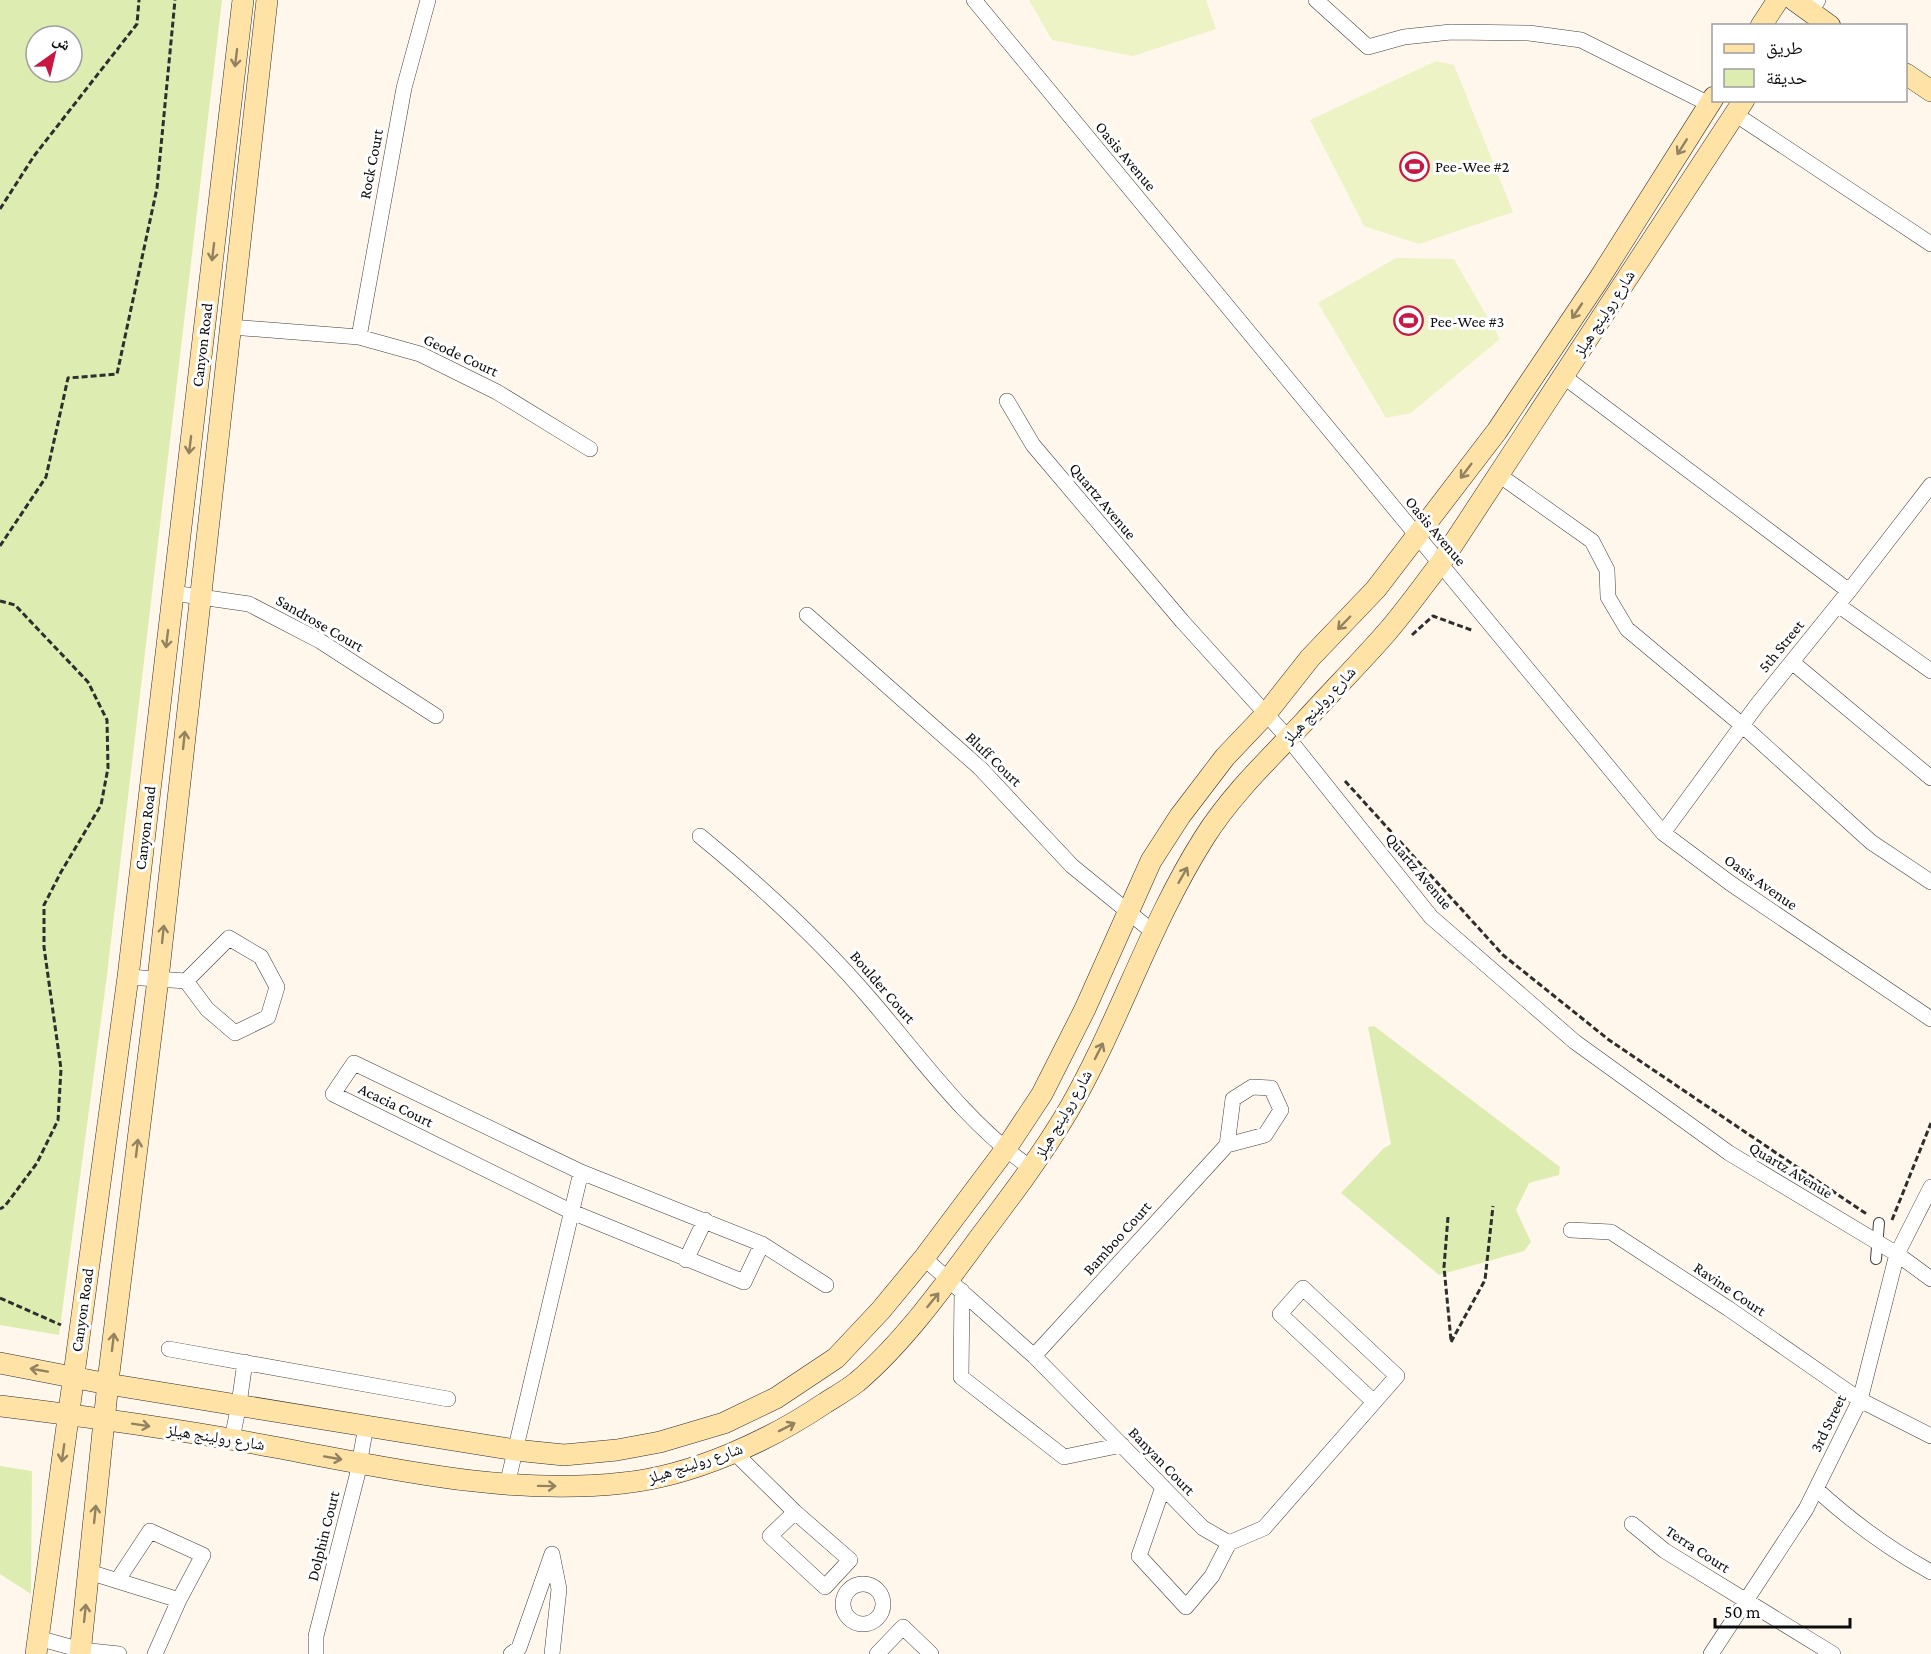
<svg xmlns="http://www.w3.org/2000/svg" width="1931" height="1654" viewBox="0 0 1931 1654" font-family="'Crimson Pro','Noto Naskh Arabic',serif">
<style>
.green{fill:#ddedb1;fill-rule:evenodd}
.pitch{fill:#edf3c4}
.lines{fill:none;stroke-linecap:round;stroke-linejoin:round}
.pedestrian-casing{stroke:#3f3f3f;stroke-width:12}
.minor-casing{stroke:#3f3f3f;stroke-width:16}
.secondary-casing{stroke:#2e2e2e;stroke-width:22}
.path{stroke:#2e2e2e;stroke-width:3;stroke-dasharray:6 3;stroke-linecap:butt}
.pedestrian{stroke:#fff;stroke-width:10}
.minor{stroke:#fff;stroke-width:15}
.secondary{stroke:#ffe3a6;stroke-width:21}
.oneway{stroke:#928261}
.labels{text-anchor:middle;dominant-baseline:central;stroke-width:6;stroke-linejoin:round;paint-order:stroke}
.street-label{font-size:16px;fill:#0c0c0c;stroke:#fff}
.poi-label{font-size:16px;fill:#0c0c0c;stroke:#fff;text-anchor:start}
</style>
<rect width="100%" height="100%" fill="#fff7eb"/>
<path class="green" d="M0,0H222L107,975L59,1335L0,1325ZM36,36H72V72H36Z
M1374,1026L1560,1167L1559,1175L1529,1183L1516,1210L1531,1242L1524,1251L1439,1275L1341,1193L1384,1148L1391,1144L1368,1027Z
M0,1466L32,1471L31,1594L0,1574Z"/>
<path class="pitch" d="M1029,0H1206L1216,29L1133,56L1052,40Z
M1436,61L1454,65L1513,212L1419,244L1364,226L1310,120Z
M1396,258L1454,259L1500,339L1411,413L1386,418L1318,303Z"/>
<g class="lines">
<defs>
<path id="pedestrian" d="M1876,1259L1879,1223"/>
<path id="minor" d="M974,0L1663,833L1730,883L1931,1019
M1316,0L1368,47L1404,37L1451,32L1529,33L1581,40L1709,104
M1810,13L1818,0
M1735,114L1931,244
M231,327L359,337L420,354L497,392L590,449
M359,337L404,88L428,0
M1563,376L1849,591
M1007,401L1033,445L1182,621L1288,738L1431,917L1575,1042L1729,1153L1897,1254L1931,1279
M1499,475L1592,541L1607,570L1608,597L1627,629L1742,725L1871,842L1931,882
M173,593L249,604L320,641L436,716
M1838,605L1931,671
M807,615L980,768L1072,866L1153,932
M1792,662L1931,778
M1663,833L1757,705L1849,591L1931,485
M700,836C761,886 819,939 871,1000C921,1058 967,1124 1031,1168
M128,977L186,981L207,1009L235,1033L268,1017L277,987L261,957L229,938L186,981
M1571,1230L1611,1232L1729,1309L1860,1400L1931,1436
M762,1244L744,1282L572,1212L333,1094L354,1063L581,1172L762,1244L826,1285
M924,1258L1034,1356L1203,1528L1229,1543L1264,1528L1397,1376L1303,1288L1280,1314L1374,1402
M686,1260L705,1220
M962,1291L961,1377L1064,1457L1122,1445
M169,1349L448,1399
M1034,1356L1227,1145L1265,1135L1281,1110L1271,1088L1252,1087L1233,1099L1227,1145
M232,1439L239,1404L245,1362
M735,1453L795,1512
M507,1485L581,1172
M1163,1487L1139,1556L1186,1607L1212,1576L1229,1543
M1816,1489C1851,1521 1889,1549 1931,1572
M795,1512L850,1560L825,1587L770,1536Z
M1632,1524L1665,1551L1833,1654
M89,1572L179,1600
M117,1581L150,1531L203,1555L179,1600L155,1654
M843 1604a20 20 0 1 1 40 0a20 20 0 1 1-40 0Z
M38,1638L81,1650L119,1654
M316,1654V1636L357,1476L366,1426
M511,1654L519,1648L552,1554L559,1589L552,1654
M877,1654L903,1627L931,1654
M1711,1654L1806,1509L1860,1400L1897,1254L1931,1187"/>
<path id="secondary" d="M1794,0L1830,26
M1761,26L1778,0
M1906,74L1931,91
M0,1363L108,1384L366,1426L515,1450L564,1455L617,1450L660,1442L724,1423L776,1398L836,1358L881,1310L924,1258L1005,1150L1042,1094L1085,1009L1151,861L1180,816L1225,757L1265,715L1310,658L1376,589L1497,431L1599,279L1714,97
M0,1406C91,1417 183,1430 274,1447C388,1468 506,1496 623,1483C692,1476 769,1441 825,1403C836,1396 847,1390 857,1382C904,1342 944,1286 980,1237C1011,1196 1042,1155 1068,1111C1119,1023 1149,925 1204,838C1231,795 1268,760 1303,723C1331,692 1360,663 1387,632C1406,610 1423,586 1440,564L1744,100
M36,1654L128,977L243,0
M80,1654L109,1373L158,979L267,0"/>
</defs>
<use href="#pedestrian" class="pedestrian-casing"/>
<use href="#minor" class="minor-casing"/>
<use href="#secondary" class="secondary-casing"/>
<path class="path" d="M0,209L34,156L137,24L139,0
M0,546L46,477L68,378L117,374L157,188L175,0
M0,601L15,605L88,682L107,720L108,768L101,805L61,872L44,905V947L61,1069L58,1120L37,1163L5,1206L0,1209
M1412,635L1433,616L1474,631
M1345,781L1503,955L1609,1040L1868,1215
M1448,1217L1444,1267L1451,1340
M1892,1220L1931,1123
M0,1298L61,1325
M1451,1342L1485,1280L1493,1206"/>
<use href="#pedestrian" class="pedestrian"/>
<use href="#minor" class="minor"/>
<use href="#secondary" class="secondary"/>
</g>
<defs><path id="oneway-shaft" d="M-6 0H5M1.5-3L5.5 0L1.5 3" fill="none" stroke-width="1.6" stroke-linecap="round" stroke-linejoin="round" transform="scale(1.5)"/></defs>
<g class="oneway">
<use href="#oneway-shaft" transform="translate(236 58) rotate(97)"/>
<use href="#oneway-shaft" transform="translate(1682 147) rotate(122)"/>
<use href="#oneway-shaft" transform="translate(213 252) rotate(97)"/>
<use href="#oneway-shaft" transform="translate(1577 311) rotate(124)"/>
<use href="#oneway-shaft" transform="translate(190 445) rotate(97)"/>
<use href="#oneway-shaft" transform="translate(1466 471) rotate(127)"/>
<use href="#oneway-shaft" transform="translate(1344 623) rotate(134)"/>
<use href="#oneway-shaft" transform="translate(167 639) rotate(97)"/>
<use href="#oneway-shaft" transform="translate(184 740) rotate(-84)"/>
<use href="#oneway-shaft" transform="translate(1183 875) rotate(-60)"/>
<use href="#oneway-shaft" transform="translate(163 934) rotate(-84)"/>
<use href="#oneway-shaft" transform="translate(1099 1051) rotate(-63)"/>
<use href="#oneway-shaft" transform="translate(137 1148) rotate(-83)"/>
<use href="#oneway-shaft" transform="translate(933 1300) rotate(-51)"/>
<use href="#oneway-shaft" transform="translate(113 1342) rotate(-83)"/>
<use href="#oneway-shaft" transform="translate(39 1370) rotate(-170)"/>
<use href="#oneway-shaft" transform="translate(141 1425) rotate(9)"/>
<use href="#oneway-shaft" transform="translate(787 1427) rotate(-27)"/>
<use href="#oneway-shaft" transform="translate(63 1453) rotate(98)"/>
<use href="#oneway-shaft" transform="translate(333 1458) rotate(10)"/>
<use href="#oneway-shaft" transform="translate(547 1486) rotate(1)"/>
<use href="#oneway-shaft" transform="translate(95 1514) rotate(-84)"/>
<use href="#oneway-shaft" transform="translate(85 1613) rotate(-84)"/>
</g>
<defs>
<symbol id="stadium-ring" viewBox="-11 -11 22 22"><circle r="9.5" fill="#fff" stroke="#c91744" stroke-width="1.5"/><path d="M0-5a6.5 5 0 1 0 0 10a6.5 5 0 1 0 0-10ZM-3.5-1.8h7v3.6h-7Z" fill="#c91744"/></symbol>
</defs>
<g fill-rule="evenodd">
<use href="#stadium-ring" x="1398" y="150" width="33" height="33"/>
<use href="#stadium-ring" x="1392" y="304" width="33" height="33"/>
</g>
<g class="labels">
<g class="street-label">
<text transform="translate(1126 156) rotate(50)">Oasis Avenue</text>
<text transform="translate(371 164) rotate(-79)">Rock Court</text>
<text transform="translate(1604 313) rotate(-57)">شارع رولينج هيلز</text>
<text transform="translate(202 345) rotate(-83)">Canyon Road</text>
<text transform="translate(461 355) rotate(25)">Geode Court</text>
<text transform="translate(1103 501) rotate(50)">Quartz Avenue</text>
<text transform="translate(1436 531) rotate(50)">Oasis Avenue</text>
<text transform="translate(320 623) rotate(30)">Sandrose Court</text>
<text transform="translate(1781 646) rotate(-51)">5th Street</text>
<text transform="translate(1319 705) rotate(-47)">شارع رولينج هيلز</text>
<text transform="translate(994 759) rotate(44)">Bluff Court</text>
<text transform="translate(145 828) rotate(-83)">Canyon Road</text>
<text transform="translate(1419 871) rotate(50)">Quartz Avenue</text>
<text transform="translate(1761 882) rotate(35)">Oasis Avenue</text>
<text transform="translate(883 987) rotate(49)">Boulder Court</text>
<text transform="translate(396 1105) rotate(26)">Acacia Court</text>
<text transform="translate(1063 1114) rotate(-60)">شارع رولينج هيلز</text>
<text transform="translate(1791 1170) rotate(31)">Quartz Avenue</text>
<text transform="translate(1117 1238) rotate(-48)">Bamboo Court</text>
<text transform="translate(1730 1289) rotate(34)">Ravine Court</text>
<text transform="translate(82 1310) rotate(-82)">Canyon Road</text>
<text transform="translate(1828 1423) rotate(-64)">3rd Street</text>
<text transform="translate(216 1437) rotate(9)">شارع رولينج هيلز</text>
<text transform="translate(1162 1461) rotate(46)">Banyan Court</text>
<text transform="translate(695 1463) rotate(-18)">شارع رولينج هيلز</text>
<text transform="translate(323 1536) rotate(-76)">Dolphin Court</text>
<text transform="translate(1698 1549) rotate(33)">Terra Court</text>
</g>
<g class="poi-label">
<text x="1435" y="166">Pee-Wee #2</text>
<text x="1430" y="321">Pee-Wee #3</text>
</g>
</g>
<rect x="1712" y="24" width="195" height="78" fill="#ffffff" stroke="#9e9e9e" stroke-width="1.5"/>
<rect x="1724" y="44" width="30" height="9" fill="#ffe3a6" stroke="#9e9e9e" stroke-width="1.5"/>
<text x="1766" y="54" font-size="18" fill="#0c0c0c">طريق</text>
<rect x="1724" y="69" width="30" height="18" fill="#ddedb1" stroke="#9e9e9e" stroke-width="1.5"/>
<text x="1766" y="84" font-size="18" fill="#0c0c0c">حديقة</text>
<g transform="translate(54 54) rotate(34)"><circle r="28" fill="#ffffff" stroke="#9e9e9e" stroke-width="1.5"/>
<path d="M0-4.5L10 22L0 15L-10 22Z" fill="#c91744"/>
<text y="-9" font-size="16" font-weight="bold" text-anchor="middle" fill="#0c0c0c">ش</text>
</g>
<path d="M1715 1618v9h135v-9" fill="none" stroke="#0c0c0c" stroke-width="3"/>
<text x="1724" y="1618" font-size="18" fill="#0c0c0c" stroke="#ffffff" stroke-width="4.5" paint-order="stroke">50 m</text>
</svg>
